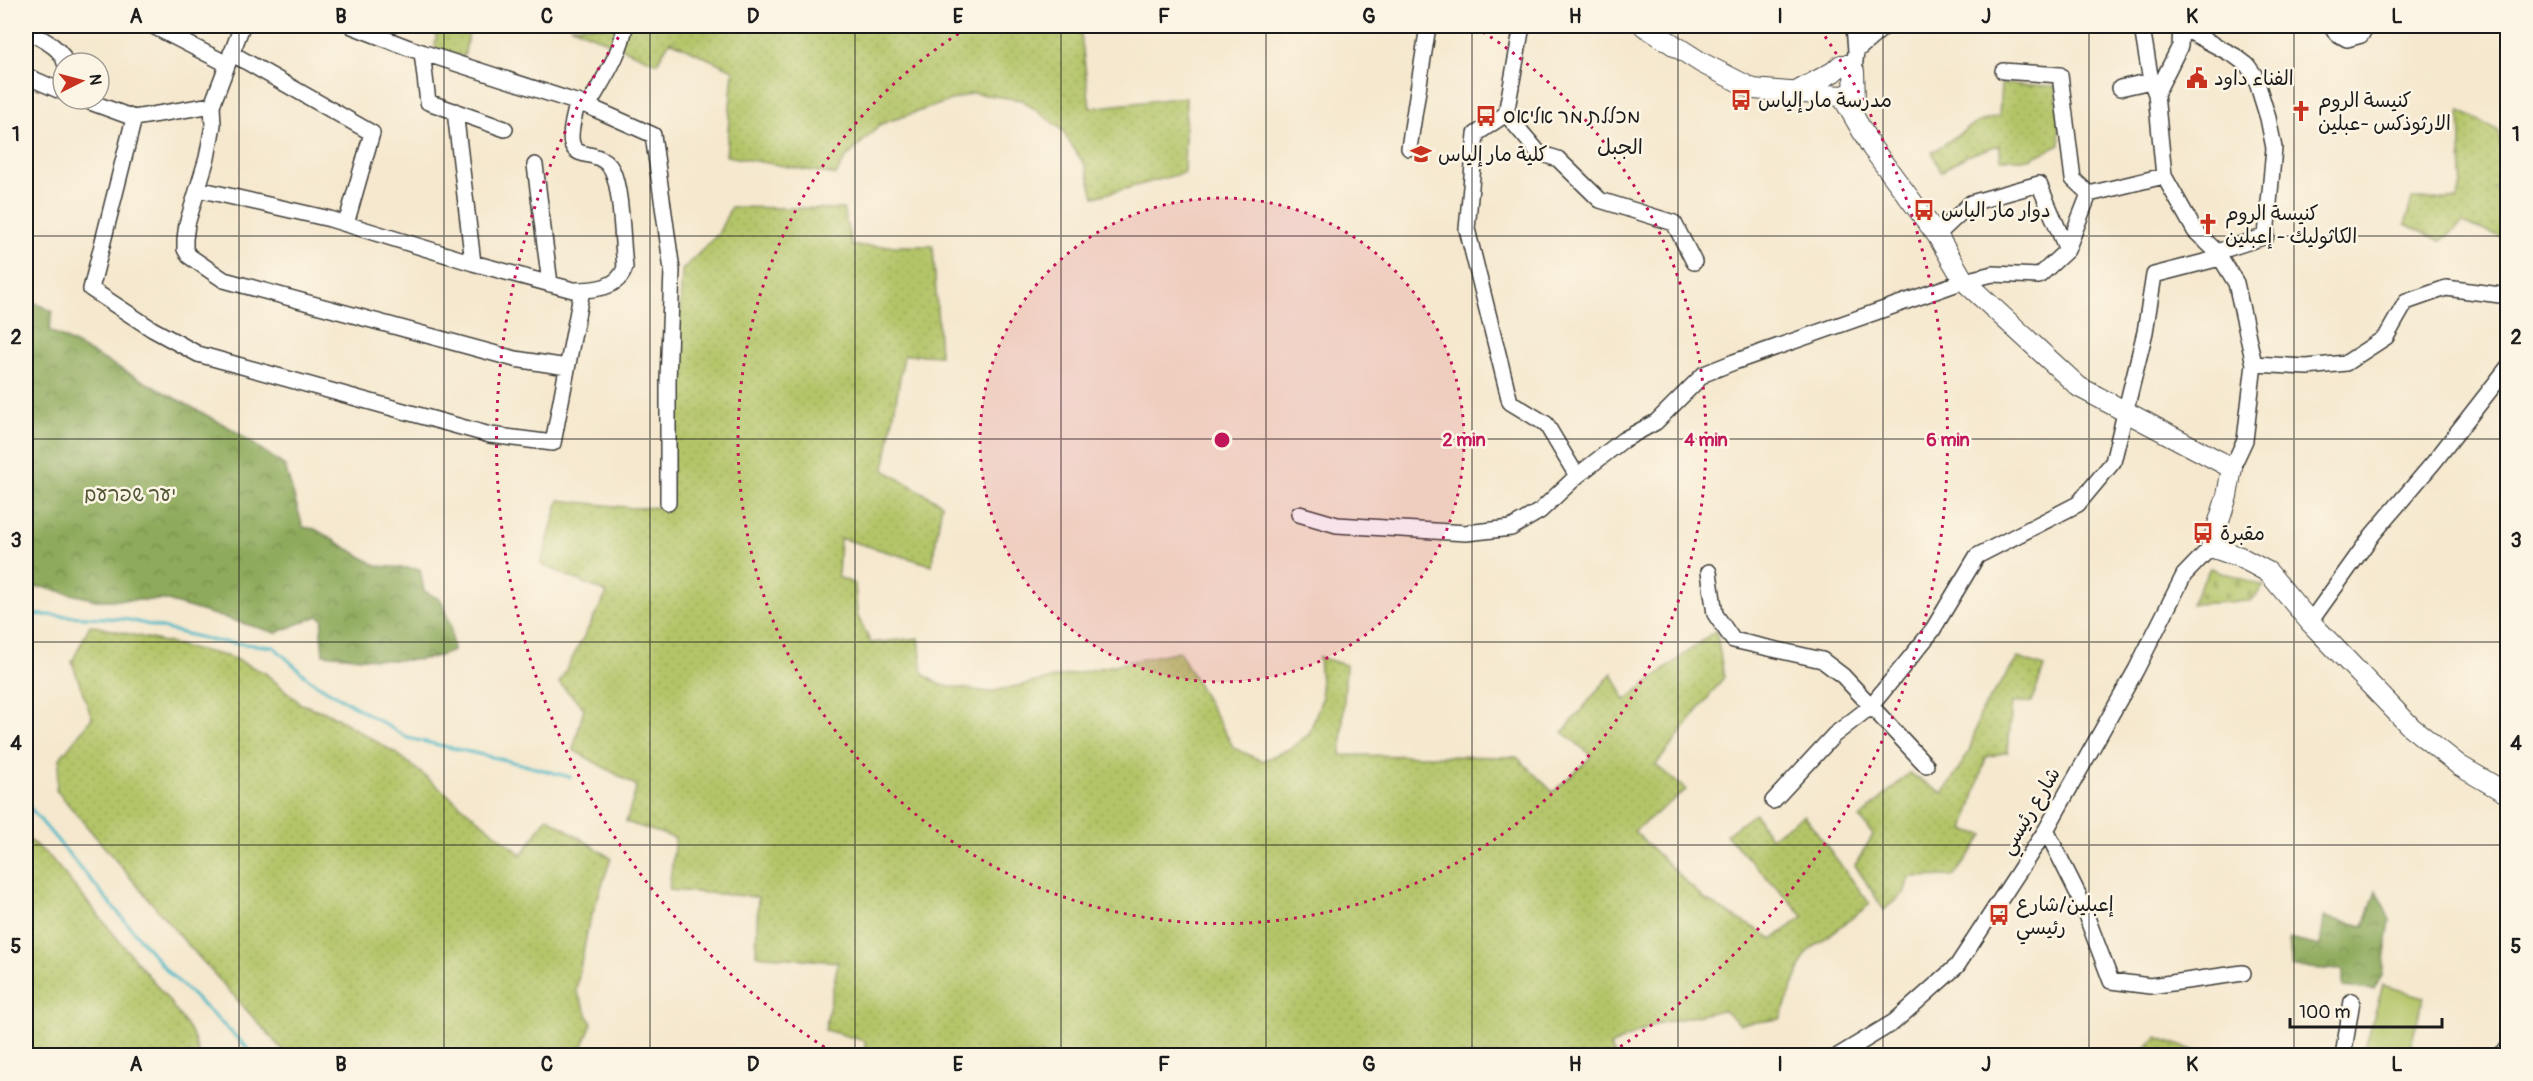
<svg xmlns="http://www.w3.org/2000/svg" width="2533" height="1081" viewBox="0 0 2533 1081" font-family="Pangolin,'Playpen Sans Arabic','Playpen Sans Hebrew',sans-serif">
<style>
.grass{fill:url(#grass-dots);stroke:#687042;stroke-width:1.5}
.forest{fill:url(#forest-crowns);stroke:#55633c;stroke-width:1.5}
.cemetery{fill:url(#cemetery-stones);stroke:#687042;stroke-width:1.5}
.park{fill:#b3c467;stroke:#687042;stroke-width:1.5}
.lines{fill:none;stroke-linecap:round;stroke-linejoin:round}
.stream{stroke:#4ab7c6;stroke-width:3}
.minor-casing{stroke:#3d3b37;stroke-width:18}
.major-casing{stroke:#3d3b37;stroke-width:22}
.minor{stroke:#fff;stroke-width:15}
.major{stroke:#fff;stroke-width:20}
.grid{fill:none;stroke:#1c1c1c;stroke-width:1.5;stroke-opacity:0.55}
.ring{fill:none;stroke:#c2185b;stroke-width:3;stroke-dasharray:3 6}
.labels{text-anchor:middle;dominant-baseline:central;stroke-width:5;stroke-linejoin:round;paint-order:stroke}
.poi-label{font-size:20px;fill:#1c1c1c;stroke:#fcf5e5;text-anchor:start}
.park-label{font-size:20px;fill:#515736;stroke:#fcf5e5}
.street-label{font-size:20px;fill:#1c1c1c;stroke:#fcf5e5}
.neighbourhood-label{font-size:21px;fill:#1c1c1c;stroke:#fcf5e5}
.centre{fill:#c2185b;stroke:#fcf5e5;stroke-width:3}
.ring-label{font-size:18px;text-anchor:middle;font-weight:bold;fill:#c2185b;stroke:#fcf5e5;stroke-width:5;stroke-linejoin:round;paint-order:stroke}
.neatline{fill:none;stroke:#1c1c1c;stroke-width:2}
.grid-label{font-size:20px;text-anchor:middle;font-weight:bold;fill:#1c1c1c}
</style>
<defs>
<pattern id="grass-dots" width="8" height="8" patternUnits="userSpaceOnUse" patternTransform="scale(1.5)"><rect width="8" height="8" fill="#b3c467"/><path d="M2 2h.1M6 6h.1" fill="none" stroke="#99a859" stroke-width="1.8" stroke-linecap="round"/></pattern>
<pattern id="forest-crowns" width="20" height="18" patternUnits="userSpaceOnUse" patternTransform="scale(1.5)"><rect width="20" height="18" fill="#8eaa5c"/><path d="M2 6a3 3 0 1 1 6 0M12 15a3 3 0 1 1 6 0" fill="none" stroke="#738a4b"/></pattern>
<pattern id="cemetery-stones" width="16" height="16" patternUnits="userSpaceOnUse" patternTransform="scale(1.5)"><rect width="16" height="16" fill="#b3c467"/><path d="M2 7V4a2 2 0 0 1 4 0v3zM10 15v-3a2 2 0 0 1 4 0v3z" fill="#99a859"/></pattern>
</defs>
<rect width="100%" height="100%" fill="#fcf5e5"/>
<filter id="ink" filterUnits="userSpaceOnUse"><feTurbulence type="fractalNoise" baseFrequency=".0167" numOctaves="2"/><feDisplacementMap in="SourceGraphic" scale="12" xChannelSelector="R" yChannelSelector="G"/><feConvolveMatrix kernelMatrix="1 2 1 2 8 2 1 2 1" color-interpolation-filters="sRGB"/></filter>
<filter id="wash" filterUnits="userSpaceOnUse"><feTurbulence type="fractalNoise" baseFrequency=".008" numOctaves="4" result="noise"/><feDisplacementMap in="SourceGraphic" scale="24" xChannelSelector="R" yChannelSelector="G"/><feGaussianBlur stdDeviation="1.35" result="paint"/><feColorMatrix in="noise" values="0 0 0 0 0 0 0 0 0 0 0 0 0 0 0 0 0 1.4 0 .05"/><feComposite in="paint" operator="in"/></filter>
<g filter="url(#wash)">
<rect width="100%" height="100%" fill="#f5e8ce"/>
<path class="grass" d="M437,26H470L464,57L435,48Z
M570,26H1080L1090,108L1186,97L1184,173L1094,197L1086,167L1061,129L1022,100L973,93L881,124L845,159L836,175L726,156L733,70L670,41L657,63Z
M2001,84L2056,86L2060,145L2030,159H2001L1999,145L1966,156L1941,172L1932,152L1976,123L1999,116Z
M2460,111L2499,131L2503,164L2495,189L2507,195V239L2463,223L2441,241L2405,224L2412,199H2458L2462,177Z
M731,207L843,209L852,246H933L940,355H904L884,470L942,504L932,565L840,538L838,577L855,584L857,615L871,643L919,638L923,674L940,685L989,692L1179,651L1234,748L1262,761L1289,749L1309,734L1322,698L1319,657L1346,665L1341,755L1517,757L1553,792L1592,756L1563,732L1612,673L1625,700L1716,630L1724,677L1656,765L1686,790L1634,831L1704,899L1773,939L1804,916L1726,835L1755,813L1770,838L1804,815L1870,904L1806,953L1780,1019L1740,1024L1723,1010L1656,1024L1610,1046L1615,1055H865V1041L825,1030L838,962L756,955L758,897L669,890L675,838L626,822L637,786L573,750L584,708L559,683L607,593L541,564L559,500L633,508L670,507L682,270L718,234Z
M90,625L230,657L265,673L301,704L330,714L399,755L522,855L547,817L611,858L588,927L576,990L592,1024L579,1055H287L179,935L56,790L60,758L92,718L72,662Z
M2018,658L2044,667L2032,702H2012L2008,752L1986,757L1964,830L1984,835L1954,876L1909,877L1905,892L1884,910L1855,865L1873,835L1860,818L1909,773L1943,794L1969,752L1981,711Z
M26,837L51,858L166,997L192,1033L199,1055H26Z
M2157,1037L2195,1051L2254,1050L2251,1055H2139Z"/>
<path class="forest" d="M26,298L53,312L49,330L232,429L285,466L303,527L315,529L377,566L420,569L424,591L441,600L451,627L453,651C416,668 363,657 323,654L321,632L323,619L318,616L276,633L164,600H96L42,587H26Z
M2376,890L2390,920L2382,975L2374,990L2343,987V970L2292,967L2289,939L2320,946L2324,917L2364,926Z"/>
<path class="cemetery" d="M2210,568L2264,586L2251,601L2191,604Z"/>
<path class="park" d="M2383,985L2424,997L2408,1055H2380L2364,1051Z"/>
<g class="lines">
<path class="stream" d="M26,614L125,619L215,641L274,647L310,680L408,738L505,760L570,777
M26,803L167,971L256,1056"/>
</g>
</g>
<g filter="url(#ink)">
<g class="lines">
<defs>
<path id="minor" d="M153,26L227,64
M242,26L212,105L213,125L207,158L187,224L185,239V249L189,256L224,280L515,359L567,367
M352,26L409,48L588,106L653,135L672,270L668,381V503
M1522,26L1506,114L1539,153L1558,159L1600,200L1674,223L1694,262
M2139,26L2142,28L2151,81L2156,94
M2181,26L2180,46L2156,94L2164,176L2195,231L2217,252L2236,283L2254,364L2245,440L2232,468
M2332,26L2336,33L2347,39L2361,35L2366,26
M2181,27L2235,56L2247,65L2255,76L2268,118L2274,148L2266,236L2217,252
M26,30C39,38 62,47 65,63
M1856,51L1885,26
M422,52L428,102L505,129
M231,53L372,133L346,224
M1854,71L1856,51L1854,26
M2003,71L2060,75L2073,179L2089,194
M26,76L63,92
M2120,88L2151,81
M82,99L134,118L212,105
M588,106C602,81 621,54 625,26
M455,111L473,263
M1506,114L1476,134L1467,229L1510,402L1546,424L1577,476
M134,118L91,289L152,329L198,354L490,435L553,443L582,290
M1409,148L1428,26
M535,165L550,284
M198,189L330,219L473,263L573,290C593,290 619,289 625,267C622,243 622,190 612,170C595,139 555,177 578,102
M1937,235L1971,203L2039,184L2067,250
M2254,364L2307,367L2346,363L2386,337L2406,302L2446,288L2508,296
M1299,514L1337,525L1466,533L1511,528L1540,511L1577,476L1623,440L1656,422L1704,374L1734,362L1964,281L1993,274L2039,276L2067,250L2089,194L2164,176
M1709,572L1715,614L1733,640L1822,660L1843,676L1926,765
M2310,622L2373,534L2434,462L2508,367
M1773,801L1834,735L1870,707L1932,631L1977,556L2078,504L2113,462L2145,332L2154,275L2220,258
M2046,830L2078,894L2111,981L2150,986L2243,973
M1838,1056L1894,1022L1957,966L2046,830L2136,670L2184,575L2211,547
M2343,1056L2352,1001
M2498,1056L2508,1048"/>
<path id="major" d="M1644,26L1702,63L1753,89L1842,96L1850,94L1854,88
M1796,92L1833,72L1841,65H1848L1854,71L1855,101
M1842,96L1872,148L1937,235L1964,281L2079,387L2232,468L2227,496L2211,547L2240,557L2268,572L2310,622L2411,727L2460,766L2508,794"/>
</defs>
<use href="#minor" class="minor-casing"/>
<use href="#major" class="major-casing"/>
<use href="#minor" class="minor"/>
<use href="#major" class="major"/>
</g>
</g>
<path class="grid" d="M239,26V1056M444,26V1056M650,26V1056M855,26V1056M1061,26V1056M1266,26V1056M1472,26V1056M1678,26V1056M1883,26V1056M2089,26V1056M2294,26V1056M26,236H2508M26,439H2508M26,642H2508M26,845H2508"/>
<circle cx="1222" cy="440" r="242" fill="#c2185b" fill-opacity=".12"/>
<g class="ring">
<circle cx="1222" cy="440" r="242"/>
<path d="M1475 27A484 484 0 1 1 969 27"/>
<path d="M832 1052A726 726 0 0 1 624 29M1820 29A726 726 0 0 1 1612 1052"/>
</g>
<defs>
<symbol id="civic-bare" viewBox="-9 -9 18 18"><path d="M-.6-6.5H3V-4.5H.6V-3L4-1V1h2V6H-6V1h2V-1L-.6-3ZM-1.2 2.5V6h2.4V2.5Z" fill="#c8321e" stroke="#fcf5e5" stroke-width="2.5" paint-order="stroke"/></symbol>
<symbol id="bus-bare" viewBox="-9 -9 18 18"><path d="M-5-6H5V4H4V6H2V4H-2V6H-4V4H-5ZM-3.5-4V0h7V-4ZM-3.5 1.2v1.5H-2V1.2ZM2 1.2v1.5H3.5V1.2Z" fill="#c8321e" stroke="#fcf5e5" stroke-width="2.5" paint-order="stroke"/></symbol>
<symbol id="church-bare" viewBox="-9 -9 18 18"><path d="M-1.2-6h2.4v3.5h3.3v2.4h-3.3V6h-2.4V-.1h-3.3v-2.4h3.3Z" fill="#c8321e" stroke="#fcf5e5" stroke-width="2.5" paint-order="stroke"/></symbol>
<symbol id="university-bare" viewBox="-9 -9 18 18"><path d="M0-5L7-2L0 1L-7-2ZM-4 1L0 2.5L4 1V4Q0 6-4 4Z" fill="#c8321e" stroke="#fcf5e5" stroke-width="2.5" paint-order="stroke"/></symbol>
</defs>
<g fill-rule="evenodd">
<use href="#civic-bare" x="2182" y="63" width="30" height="30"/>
<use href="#bus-bare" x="1726" y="85" width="30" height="30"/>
<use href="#church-bare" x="2286" y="96" width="30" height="30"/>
<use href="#bus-bare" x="1471" y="101" width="30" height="30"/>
<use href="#university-bare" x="1406" y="139" width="30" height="30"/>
<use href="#bus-bare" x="1909" y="195" width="30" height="30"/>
<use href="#church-bare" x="2193" y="209" width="30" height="30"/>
<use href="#bus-bare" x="2188" y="518" width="30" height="30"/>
<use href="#bus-bare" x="1984" y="900" width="30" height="30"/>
</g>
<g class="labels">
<g class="poi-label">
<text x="2214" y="78">الفناء داود</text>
<text x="1758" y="100">مدرسة مار إلياس</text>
<text x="2318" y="100">كنيسة الروم<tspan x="2318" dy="23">الارثوذكس -عبلين</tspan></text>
<text x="1503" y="116">מכללת מר אליאס</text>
<text x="1438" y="154">كلية مار إلياس</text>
<text x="1941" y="210">دوار مار الياس</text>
<text x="2225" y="213">كنيسة الروم<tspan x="2225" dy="23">الكاثوليك - إعبلين</tspan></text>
<text x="2220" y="533">مقبرة</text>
<text x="2016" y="904">إعبلين/شارع<tspan x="2016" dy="23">رئيسي</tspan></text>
</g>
<g class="park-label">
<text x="130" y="494">יער שפרעם</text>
</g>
<g class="street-label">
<text transform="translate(2030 811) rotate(-59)">شارع رئيسي</text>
</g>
<g class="neighbourhood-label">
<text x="1620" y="147">الجبل</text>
</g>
</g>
<circle cx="1222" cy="440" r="9" class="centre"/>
<g class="ring-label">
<text x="1464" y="446">2 min</text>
<text x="1706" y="446">4 min</text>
<text x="1948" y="446">6 min</text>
</g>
<rect width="2533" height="1081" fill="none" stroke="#fcf5e5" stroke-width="66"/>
<g transform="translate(81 81) rotate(84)"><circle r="28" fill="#fcf5e5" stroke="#a29e95" stroke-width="1.5"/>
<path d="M0-4.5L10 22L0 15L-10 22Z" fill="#c8321e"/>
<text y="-9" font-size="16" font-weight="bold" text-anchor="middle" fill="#1c1c1c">N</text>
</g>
<path d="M2290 1018v9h152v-9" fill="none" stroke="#1c1c1c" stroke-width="3"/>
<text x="2299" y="1018" font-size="18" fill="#1c1c1c" stroke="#fcf5e5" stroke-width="4.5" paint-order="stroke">100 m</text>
<rect x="33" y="33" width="2467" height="1015" class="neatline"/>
<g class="grid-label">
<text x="136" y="23">A</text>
<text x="341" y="23">B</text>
<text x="547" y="23">C</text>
<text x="753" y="23">D</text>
<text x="958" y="23">E</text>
<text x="1164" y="23">F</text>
<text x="1369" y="23">G</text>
<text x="1575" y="23">H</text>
<text x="1780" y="23">I</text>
<text x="1986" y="23">J</text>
<text x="2192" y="23">K</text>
<text x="2397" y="23">L</text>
<text x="16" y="141">1</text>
<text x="2516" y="141">1</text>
<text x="16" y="344">2</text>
<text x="2516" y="344">2</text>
<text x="16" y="547">3</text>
<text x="2516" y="547">3</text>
<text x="16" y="750">4</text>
<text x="2516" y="750">4</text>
<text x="16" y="953">5</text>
<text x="2516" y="953">5</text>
<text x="136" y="1071">A</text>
<text x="341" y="1071">B</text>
<text x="547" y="1071">C</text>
<text x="753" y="1071">D</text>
<text x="958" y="1071">E</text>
<text x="1164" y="1071">F</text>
<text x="1369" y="1071">G</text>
<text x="1575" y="1071">H</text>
<text x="1780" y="1071">I</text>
<text x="1986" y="1071">J</text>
<text x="2192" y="1071">K</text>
<text x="2397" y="1071">L</text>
</g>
</svg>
